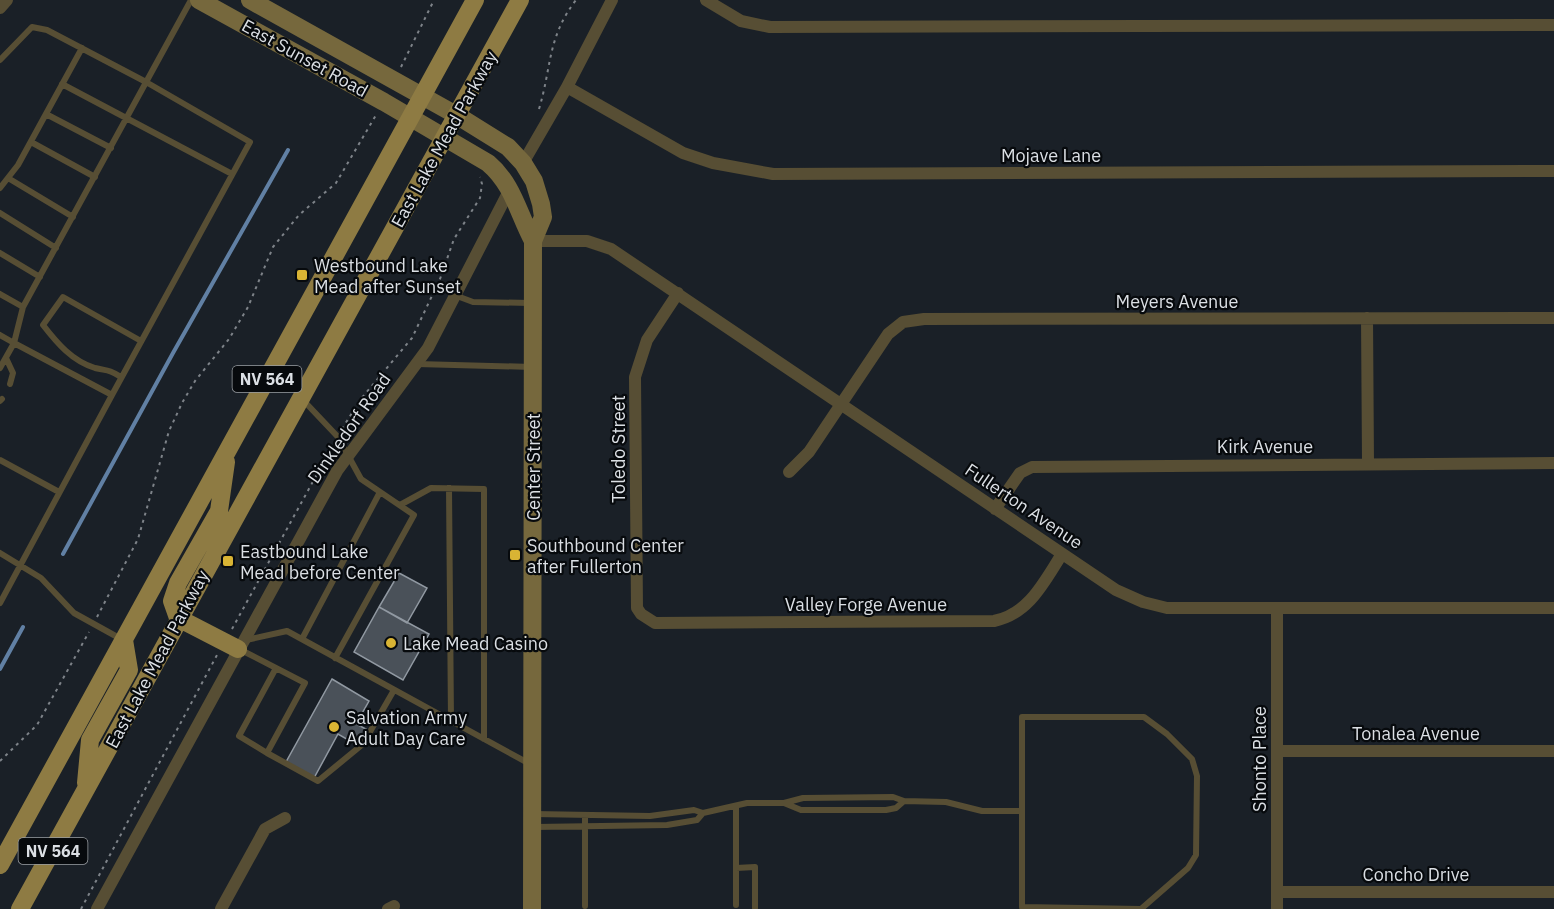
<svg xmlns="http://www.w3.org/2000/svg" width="1554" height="909" viewBox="0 0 1554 909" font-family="'IBM Plex Sans',sans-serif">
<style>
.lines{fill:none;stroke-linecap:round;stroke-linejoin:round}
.stream{stroke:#6180a4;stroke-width:4}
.building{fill:#4a5159;stroke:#9199a2;stroke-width:1.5}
.path{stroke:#7e8389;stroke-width:2;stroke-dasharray:3 4.5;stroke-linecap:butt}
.lane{stroke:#574e34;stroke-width:6}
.street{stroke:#574e34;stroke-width:12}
.secondary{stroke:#76683d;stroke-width:18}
.primary{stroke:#8e7b43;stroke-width:18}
.poi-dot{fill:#d9b434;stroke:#070a0d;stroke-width:2}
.labels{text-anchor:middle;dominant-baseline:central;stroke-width:4.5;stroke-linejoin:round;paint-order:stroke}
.shield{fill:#070a0d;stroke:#9b9fa4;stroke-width:1.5}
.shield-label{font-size:16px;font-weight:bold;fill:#dbdfe4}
.street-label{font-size:18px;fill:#dbdfe4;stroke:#070a0d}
.poi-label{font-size:18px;fill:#dbdfe4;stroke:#070a0d;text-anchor:start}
</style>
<rect width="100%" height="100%" fill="#1a2027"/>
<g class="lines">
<path class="stream" d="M63,554L173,353L288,150
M0,669L23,627"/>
</g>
<path class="building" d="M399,573L427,588L407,623L379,607Z
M379,607L429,634L403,680L354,652Z
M332,679L369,701L356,724L366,729L357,745L338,734L314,778L286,762Z"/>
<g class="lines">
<path class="path" d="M401,67L434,0
M539,109C552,66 547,38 576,0
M342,429L360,400L412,338L440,279L454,239L480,198L482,184L480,177
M97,617L138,539L169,431L182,403L195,381L229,339L248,307L273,247L299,215L336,183L376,115
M232,629L333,445
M0,761L37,725L89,632
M81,909L217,655"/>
<path class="lane" d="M0,60L32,27L47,30L146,82L250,142L112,395
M62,84L232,174
M46,114L111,148
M31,142L95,177
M8,178L73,217
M0,188L18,165L82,48
M0,213L56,248
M0,253L40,277
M0,294L23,307
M457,296L473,302L530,303
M0,335L14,343L23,307L191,0
M6,358L13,373L10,384
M417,364L532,367
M0,368L14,343L112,395L0,603
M121,377C108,369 107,371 95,368C72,361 57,343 43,325L63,297L141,341
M303,400L338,437L361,479L414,515L335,658
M0,401L2,399
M0,460L59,492
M449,488L451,721
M400,505L431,488L484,489V739
M0,553L41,578L74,613L121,639
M302,639L380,492
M246,640L287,631L528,763
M241,650L305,683L267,753L318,781L363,744L394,690
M1022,717H1144L1167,734L1192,759L1197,776L1196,855L1188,868L1141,909L1022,907Z
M267,753L239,736L276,668
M904,801L946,802L982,811H1021
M736,807V905
M703,813L747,803H784L803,798L893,797L904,801L896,808L886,810H801L784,803
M534,814L650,816L694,810L703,813L697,820L667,825L535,827
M736,868L755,867V908
M585,906V815"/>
<path class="street" d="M706,0L741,21L770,27L1554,25
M0,8L7,0
M567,87L683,153L713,163L773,174L1554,171
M523,163L567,87L612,0
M533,241H587L611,249L1116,590L1143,602L1167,608H1554
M678,293L647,340L635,377L637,608L641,614L655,623L994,621C1029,614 1044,582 1062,554
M1367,318L1368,463
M789,472L809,452L888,334L903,322L924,319L1554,318
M995,509L1020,473L1032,467L1554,463
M1277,609V909
M1277,751H1554
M1277,892H1554
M97,909L337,471L428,348L510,189
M221,909L265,829L285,818
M388,909L394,906"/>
<path class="secondary" d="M199,0L384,102L488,163C513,184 518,213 533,241
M250,0L458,116L508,147L523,163L534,181L541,204L543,217L533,241L532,909"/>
<path class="primary" d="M226,462L219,511L178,583L172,601L178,618L238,649
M86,783L90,740L129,670L124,640
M0,865L475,0
M20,909L520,0"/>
</g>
<g class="poi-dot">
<rect x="296" y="269" width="12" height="12" rx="3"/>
<rect x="509" y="549" width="12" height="12" rx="3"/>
<rect x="222" y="555" width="12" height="12" rx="3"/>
<circle cx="391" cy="643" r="6"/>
<circle cx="334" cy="727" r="6"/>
</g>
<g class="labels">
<g class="shield">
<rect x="232.5" y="366" width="69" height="26" rx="4.5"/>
<rect x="18.5" y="838" width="69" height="26" rx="4.5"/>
</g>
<g class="shield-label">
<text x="267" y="379">NV 564</text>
<text x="53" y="851">NV 564</text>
</g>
<g class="street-label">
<text transform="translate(305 58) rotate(29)">East Sunset Road</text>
<text transform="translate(444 139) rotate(-61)">East Lake Mead Parkway</text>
<text x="1051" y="155">Mojave Lane</text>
<text x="1177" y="301">Meyers Avenue</text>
<text transform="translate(349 428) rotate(-55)">Dinkledorf Road</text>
<text x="1265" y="446">Kirk Avenue</text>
<text transform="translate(618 449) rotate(-90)">Toledo Street</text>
<text transform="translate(533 467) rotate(-90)">Center Street</text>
<text transform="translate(1024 506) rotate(34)">Fullerton Avenue</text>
<text x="866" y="604">Valley Forge Avenue</text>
<text transform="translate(157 659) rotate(-62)">East Lake Mead Parkway</text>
<text x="1416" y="733">Tonalea Avenue</text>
<text transform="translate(1259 759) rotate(-90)">Shonto Place</text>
<text x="1416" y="874">Concho Drive</text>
</g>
<g class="poi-label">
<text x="314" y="265">Westbound Lake<tspan x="314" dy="21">Mead after Sunset</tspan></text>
<text x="527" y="545">Southbound Center<tspan x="527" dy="21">after Fullerton</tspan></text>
<text x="240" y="551">Eastbound Lake<tspan x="240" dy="21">Mead before Center</tspan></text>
<text x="403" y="643">Lake Mead Casino</text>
<text x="346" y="717">Salvation Army<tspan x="346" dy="21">Adult Day Care</tspan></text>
</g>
</g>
</svg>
